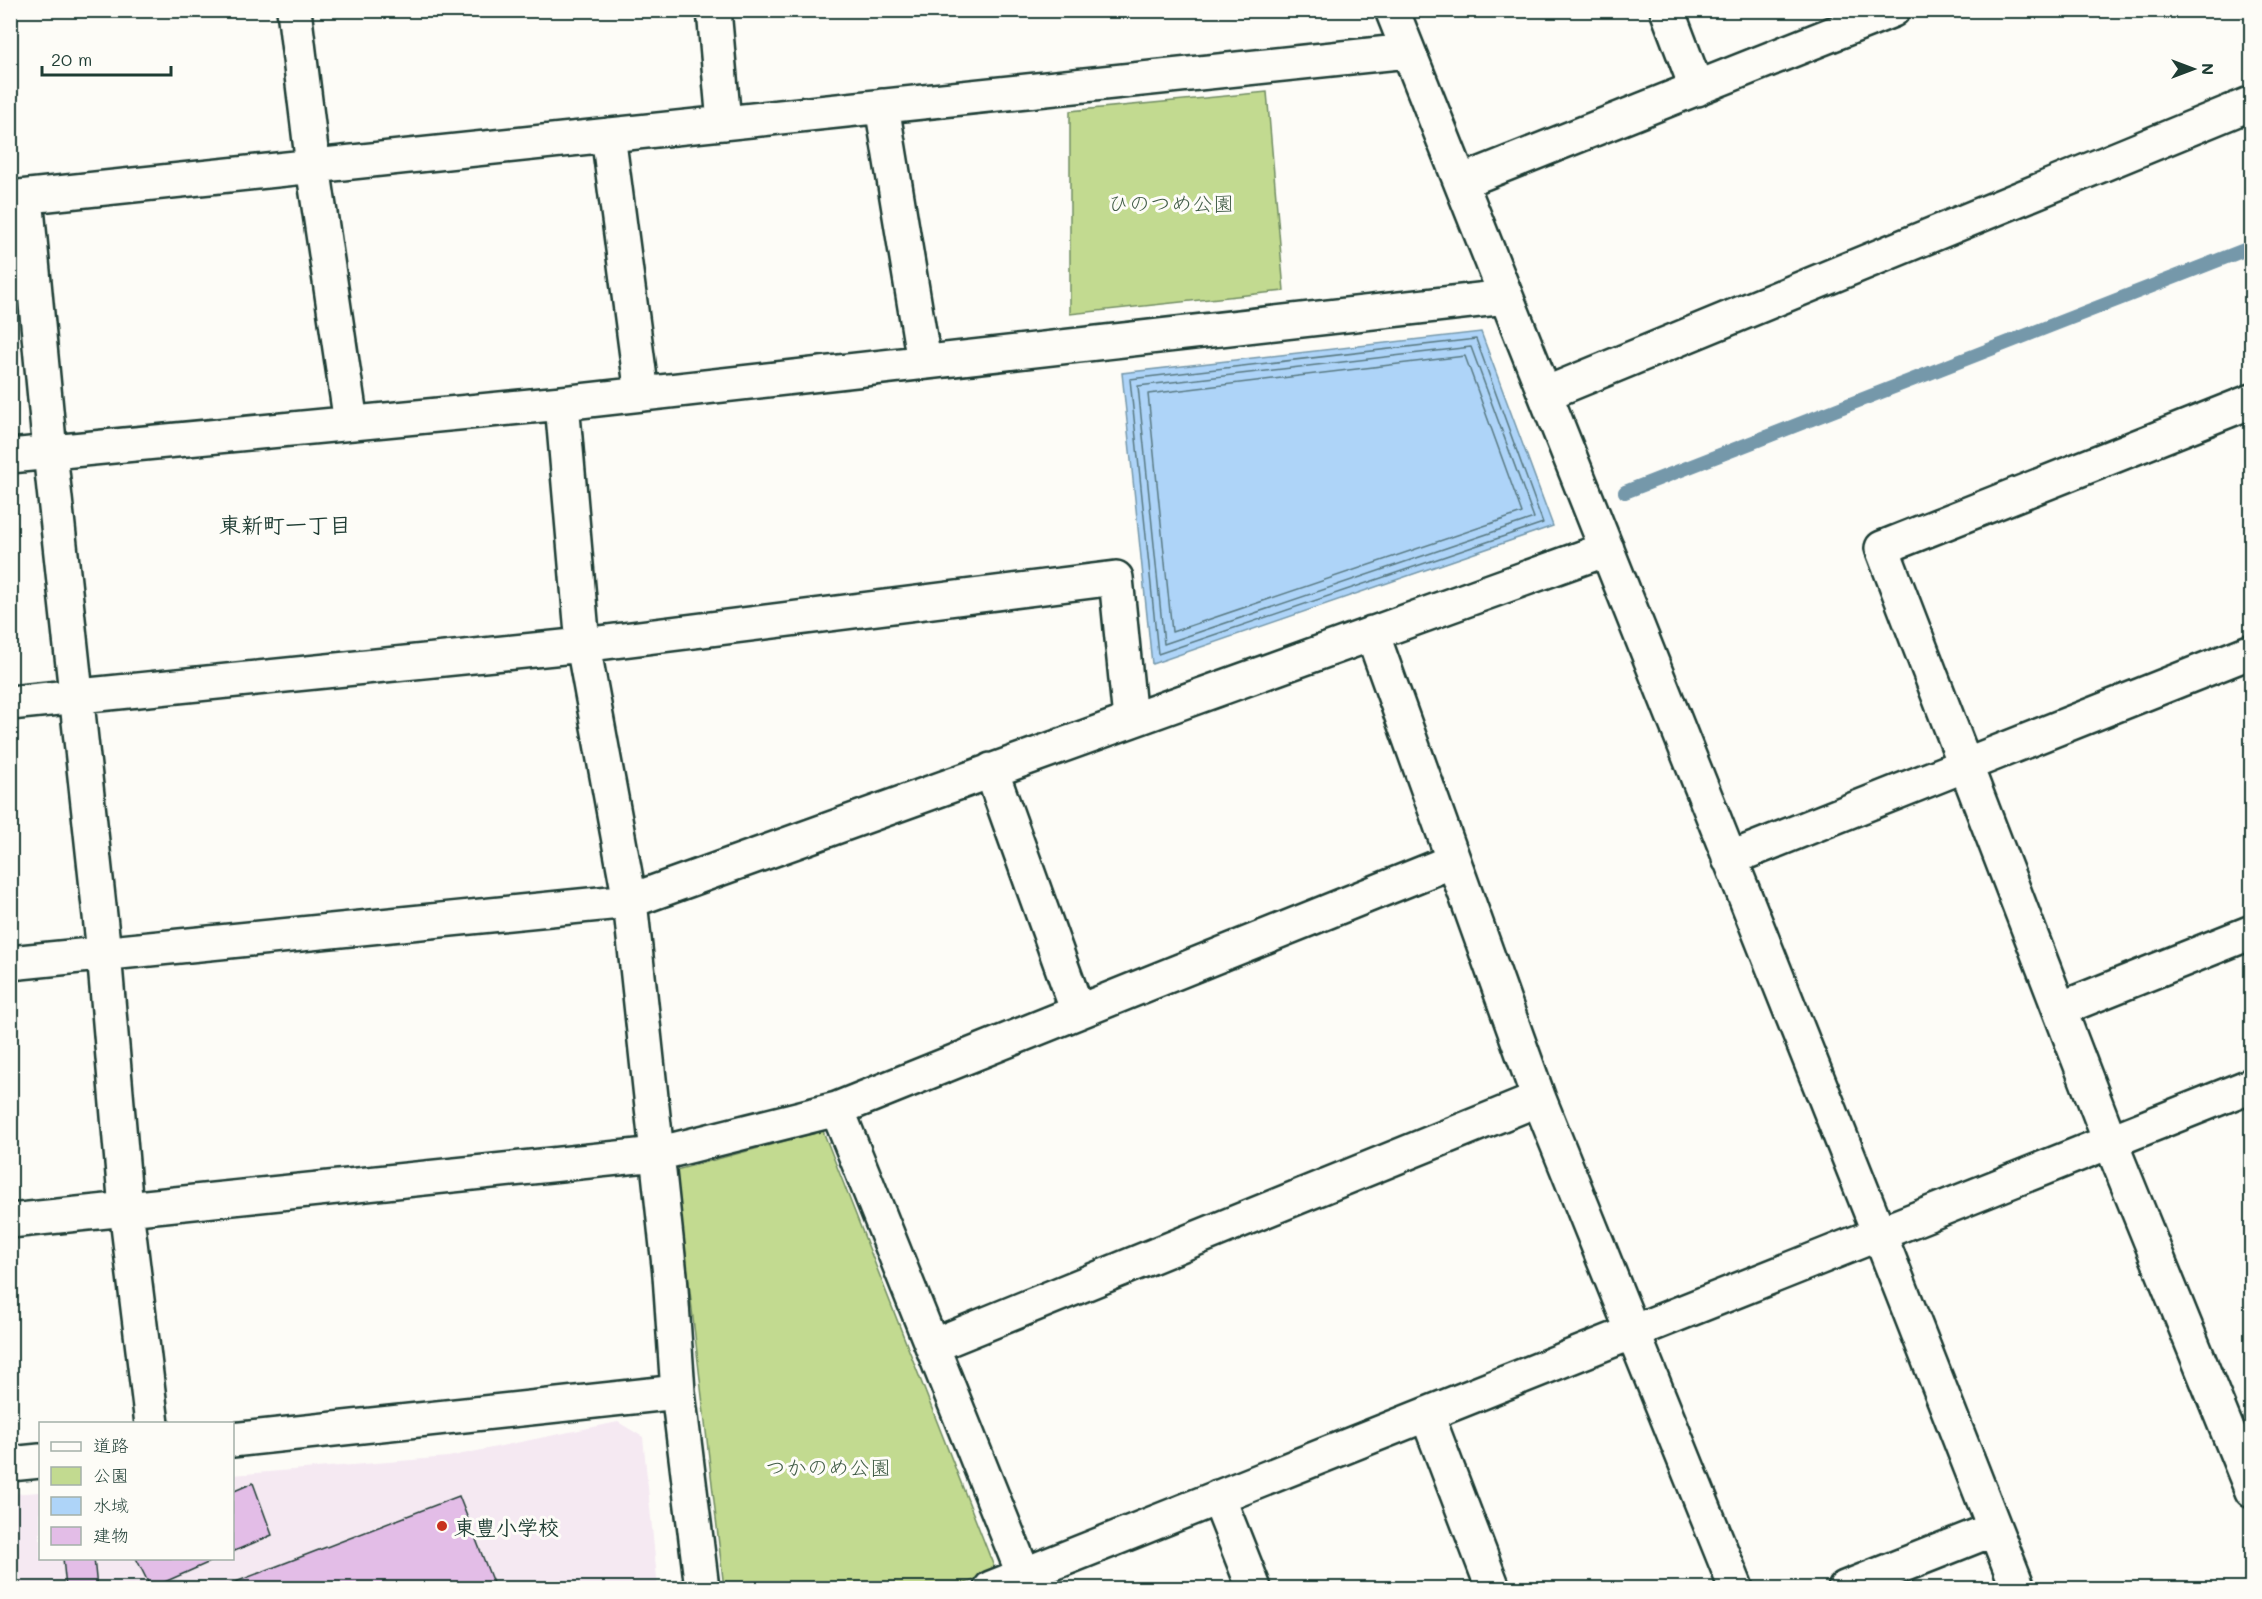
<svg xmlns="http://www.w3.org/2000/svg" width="2262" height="1599" viewBox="0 0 2262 1599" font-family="Mali,'Klee One',sans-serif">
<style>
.built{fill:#f5e9f2}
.green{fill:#c2da90;stroke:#708c62;stroke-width:1.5}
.water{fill:#aed4f8;stroke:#7598aa;stroke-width:1.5}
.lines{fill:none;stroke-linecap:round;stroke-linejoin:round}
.shore{stroke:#587982;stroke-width:1.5}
.stream{stroke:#7598aa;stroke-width:14}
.building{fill:#e3bde7;stroke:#1f3d34;stroke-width:1.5}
.minor-casing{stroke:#1f3d34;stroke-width:38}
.minor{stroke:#fdfcf7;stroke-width:33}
.poi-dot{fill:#c8321e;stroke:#fdfcf7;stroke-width:2}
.labels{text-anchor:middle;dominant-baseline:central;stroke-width:6;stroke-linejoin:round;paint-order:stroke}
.park-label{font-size:21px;fill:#405c46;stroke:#fdfcf7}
.poi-label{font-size:21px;font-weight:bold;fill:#1f3d34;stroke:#fdfcf7;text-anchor:start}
.neighbourhood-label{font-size:22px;font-weight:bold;fill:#1f3d34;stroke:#fdfcf7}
</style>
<rect width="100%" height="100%" fill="#fdfcf7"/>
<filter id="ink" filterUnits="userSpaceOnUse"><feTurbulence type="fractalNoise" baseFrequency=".0167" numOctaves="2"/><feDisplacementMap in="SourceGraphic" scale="12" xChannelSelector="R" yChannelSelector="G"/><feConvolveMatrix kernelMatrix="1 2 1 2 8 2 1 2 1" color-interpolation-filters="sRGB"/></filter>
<g filter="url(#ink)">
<path class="built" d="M618,1422L643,1437L658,1588H11V1494L40,1492V1558H232L233,1475L448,1457Z"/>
<path class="green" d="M1267,92L1284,291L1070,314V111Z
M823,1131L996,1572L952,1588H724L676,1170Z"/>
<path class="water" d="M1481,332L1553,526L1152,664L1122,373Z"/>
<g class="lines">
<path class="shore" d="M1476,339L1543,523L1158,654L1130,379Z
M1471,347L1534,518L1164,644L1138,386Z
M1465,356L1522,513L1172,632L1148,394Z"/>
<path class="stream" d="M1625,492L2252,247"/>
</g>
<path class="building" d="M253,1483L272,1535L232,1552V1492Z
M459,1496L495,1588H220Z
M63,1558H94L97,1588H66Z
M136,1558H219L151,1588Z"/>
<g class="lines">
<defs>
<path id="minor" d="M294,10L313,166L351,423
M714,10L724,123
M1392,10L1879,1233L2018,1588
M1667,10L1697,89
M882,106L924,362
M608,135L642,394
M1461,182L1893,10
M26,197L50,452L104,953L126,1209L152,1424
M10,198L1408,51
M1545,394L2252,103
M2252,401L1882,548L2110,1141L2252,1491
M562,403L583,645L630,901L670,1275L678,1392L702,1588
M10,456L562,403L1506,297
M1372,633L1539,1099L1736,1588
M10,703L583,645L1116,578L1130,720
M991,770L1078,1012
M1729,859L2252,651
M10,963L630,901L1607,549
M2060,1009L2252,932
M837,1109L1029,1588
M10,1221L657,1154L837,1109L1453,861
M932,1346L1539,1099
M1427,1415L1493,1588
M232,1440L678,1392
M10,1464L40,1461
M1218,1497L1254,1588
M991,1588L2252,1085
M1845,1588L1994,1529"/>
</defs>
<use href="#minor" class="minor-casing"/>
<use href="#minor" class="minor"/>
</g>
</g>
<circle class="poi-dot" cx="442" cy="1526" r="6"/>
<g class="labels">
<g class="park-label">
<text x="1171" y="202">ひのつめ公園</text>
<text x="828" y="1466">つかのめ公園</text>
</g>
<g class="poi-label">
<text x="454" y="1526">東豊小学校</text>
</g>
<g class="neighbourhood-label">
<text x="285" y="524">東新町一丁目</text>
</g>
</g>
<rect width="2262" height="1599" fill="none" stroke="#fdfcf7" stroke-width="36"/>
<rect x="18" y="18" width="2226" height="1563" fill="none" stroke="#1f3d34" stroke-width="2" filter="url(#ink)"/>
<rect x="39" y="1422" width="195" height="138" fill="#fdfcf7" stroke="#a4b0a9" stroke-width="1.5"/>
<rect x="51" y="1442" width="30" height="9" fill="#fdfcf7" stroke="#a4b0a9" stroke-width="1.5"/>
<text x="93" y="1452" font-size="18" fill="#1f3d34">道路</text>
<rect x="51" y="1467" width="30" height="18" fill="#c2da90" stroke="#a4b0a9" stroke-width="1.5"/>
<text x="93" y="1482" font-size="18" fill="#1f3d34">公園</text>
<rect x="51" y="1497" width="30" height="18" fill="#aed4f8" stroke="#a4b0a9" stroke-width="1.5"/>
<text x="93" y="1512" font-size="18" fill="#1f3d34">水域</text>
<rect x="51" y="1527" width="30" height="18" fill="#e3bde7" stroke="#a4b0a9" stroke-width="1.5"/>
<text x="93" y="1542" font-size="18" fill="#1f3d34">建物</text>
<g transform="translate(2193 69) rotate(90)" stroke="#fdfcf7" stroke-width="4.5" paint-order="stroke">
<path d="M0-4.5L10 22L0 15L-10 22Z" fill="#1f3d34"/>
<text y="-9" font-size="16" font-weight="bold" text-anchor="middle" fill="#1f3d34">N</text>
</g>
<path d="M42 66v9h129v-9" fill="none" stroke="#1f3d34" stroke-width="3"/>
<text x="51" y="66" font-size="18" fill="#1f3d34" stroke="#fdfcf7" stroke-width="4.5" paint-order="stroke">20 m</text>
</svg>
